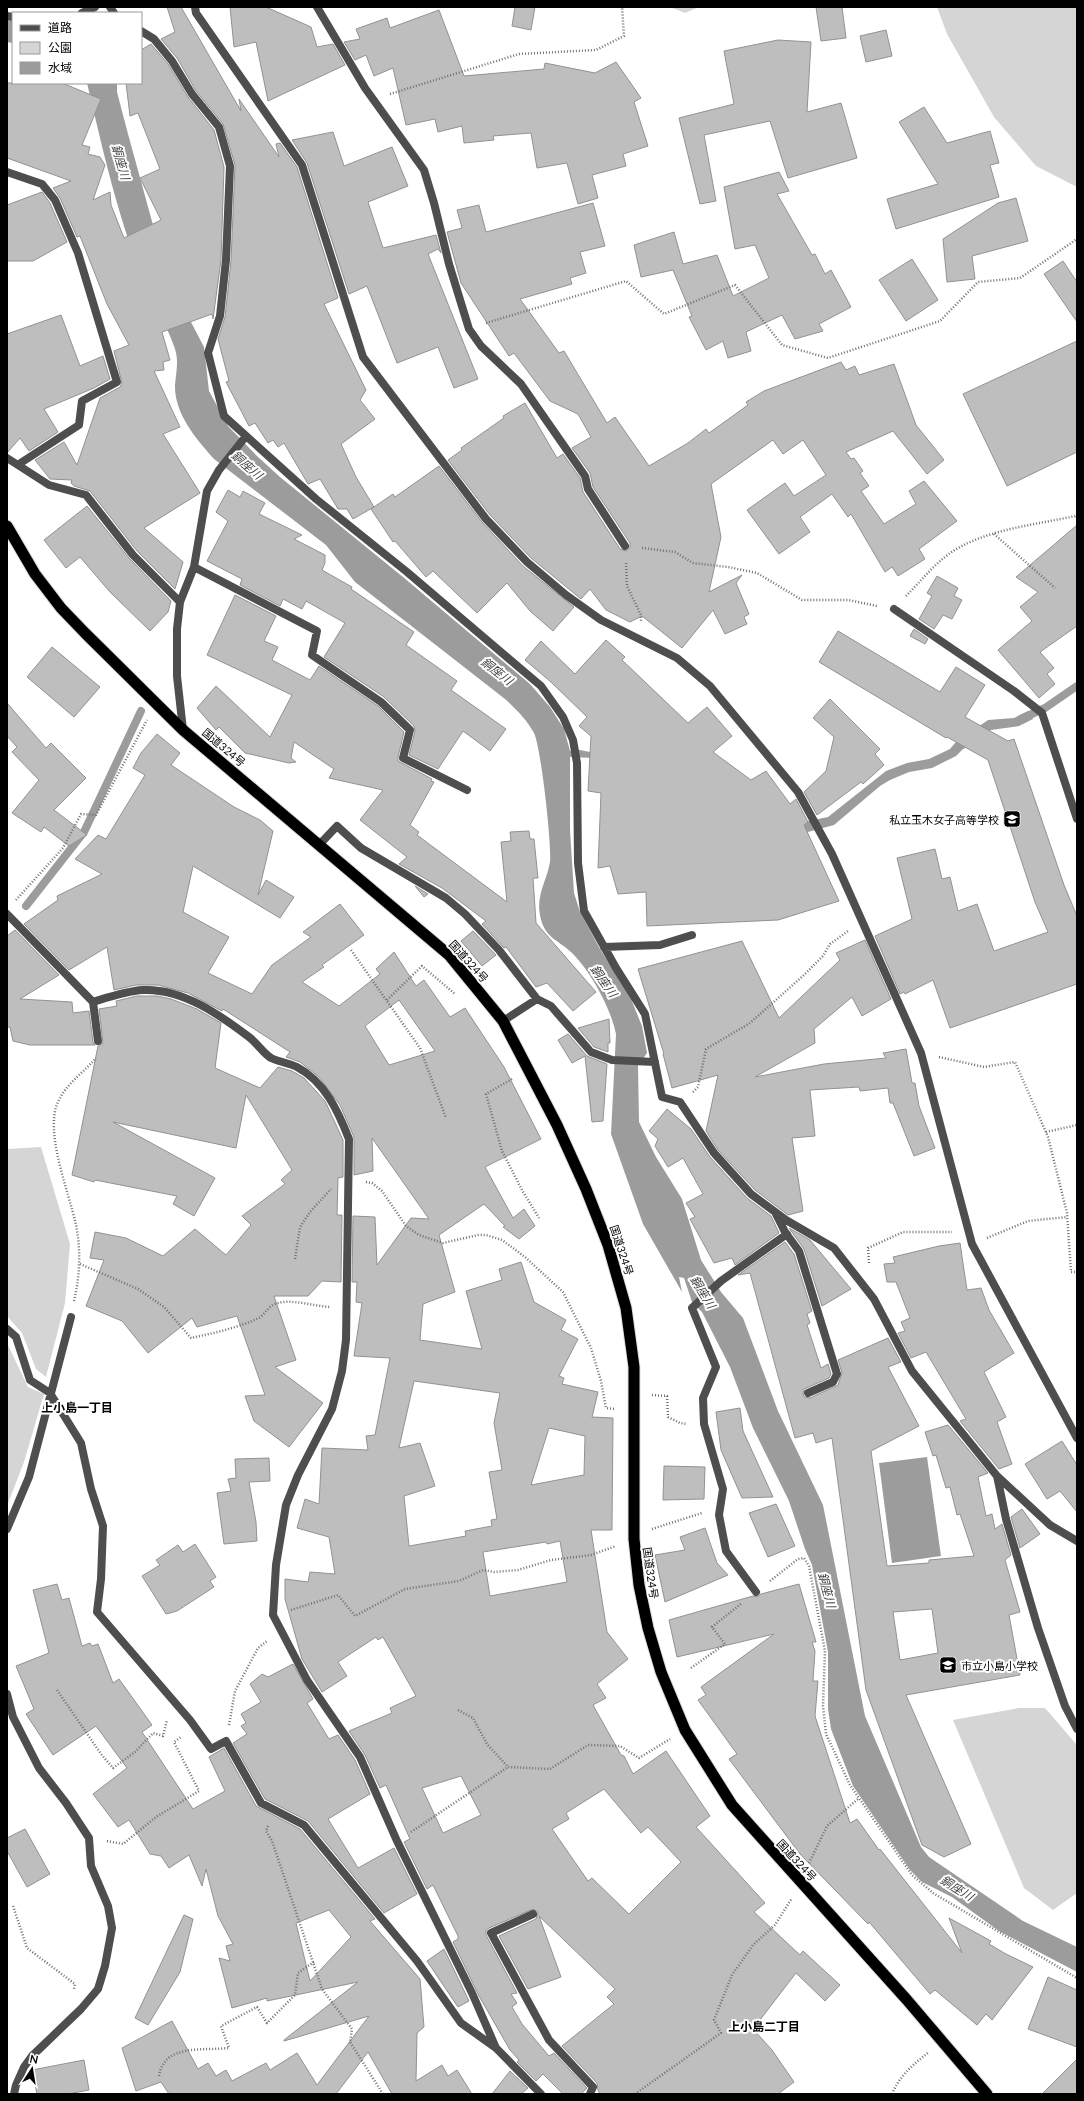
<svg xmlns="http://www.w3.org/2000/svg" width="1084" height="2101" viewBox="0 0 1084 2101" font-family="Lato,'Noto Sans JP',sans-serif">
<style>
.green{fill:#d5d5d5}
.water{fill:#9c9c9c}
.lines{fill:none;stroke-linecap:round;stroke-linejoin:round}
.stream{stroke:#9c9c9c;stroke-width:8}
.building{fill:#bebebe;stroke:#929292;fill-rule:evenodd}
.trunk-casing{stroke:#dbdbdb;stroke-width:13}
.path{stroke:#707070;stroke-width:2.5;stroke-dasharray:1 2;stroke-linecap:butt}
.minor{stroke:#4e4e4e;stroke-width:8}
.trunk{stroke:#000;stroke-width:11}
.labels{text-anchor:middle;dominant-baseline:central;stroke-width:4;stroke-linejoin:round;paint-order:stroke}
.street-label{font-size:11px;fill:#000;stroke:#fff}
.poi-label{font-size:11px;fill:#000;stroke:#fff;text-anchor:end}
.water-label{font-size:12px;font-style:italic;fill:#3d3d3d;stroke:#fff}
.neighbourhood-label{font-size:12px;font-weight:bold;fill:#000;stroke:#fff}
</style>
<rect width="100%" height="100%" fill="#fff"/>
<path class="green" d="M670,7H699L685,13Z
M937,7H1077V187L1036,166L994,117L947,34Z
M41,1147L70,1244L65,1303L46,1377L36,1369L22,1333L7,1316V1149Z
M7,1343L28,1387L44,1394L24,1462L7,1506Z
M1019,1708H1045L1077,1745V1893L1053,1910L1024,1888L953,1720Z"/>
<path class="water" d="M7,20L13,21V43L7,42Z
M87,83H117V92L128,134L167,276L204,347L209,391L228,426L257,456L280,477L403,577L530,684L550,707L564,729L570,751L580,750L595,753L788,832L808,821L828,817L886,771L907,763L929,759L950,749L955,743L988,720L1014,718L1028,711L1033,719L1019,726L991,730L962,750L956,756L932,768L909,772L890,780L880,786L834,825L789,837L594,758L570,757V830L574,893L580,912L600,949L631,999L642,1026L647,1053L638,1066L639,1122L656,1157L682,1199L701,1260L721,1292L743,1318L778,1411L823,1505L865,1716L921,1847L929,1857L1023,1921L1077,1947V1972L999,1931L952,1897L922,1882L910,1870L853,1786L831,1729L828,1709V1652L812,1565L805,1549L789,1501L753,1428L730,1367L702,1312L692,1302L684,1278L679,1277L682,1292L643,1224L611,1134L616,1034C611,1009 592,974 574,955C560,940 544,939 540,915C536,895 547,880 550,862C552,846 541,747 534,733C527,720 516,709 505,699L355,582L326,545L214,459C196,439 174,413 175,385C176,373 179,361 175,349C167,324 151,300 141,275C117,213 102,147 87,83Z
M927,1457L941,1556L892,1563L879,1463Z"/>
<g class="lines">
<path class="stream" d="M1021,719L1045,708L1077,686
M26,906L84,832L141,711"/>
</g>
<path class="building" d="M167,7H181L241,111L239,99L279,157L276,144L280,143L297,167L338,298L324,304L366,390L360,400L375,419L341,444L356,477L374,507L353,519L347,509H338L320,479L308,484L284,443L278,447L273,440L268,443L255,423L249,426L226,382L229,381L218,339L225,317L231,261L235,165L223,124L196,91L177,58L161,39L175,32Z
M230,7H266L311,27L317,47L333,44L345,65L268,101L256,42L234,47Z
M515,7H535L531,30L512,26Z
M816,7H842L846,38L821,41Z
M439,10L464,76L544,69L545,63L595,73L616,62L641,98L634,102L648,146L623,154L626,166L592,175L598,198L578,204L567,163L537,168L531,133L493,136L494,140L464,143L462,126L438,132L435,119L406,125L393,68L374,76L366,55L355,60L344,42L360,39L356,29L387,18L390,28Z
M886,30L892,56L866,62L860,36Z
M778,40L811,42L807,112L841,103L857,158L788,178L770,121L704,135L716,201L700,204L679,118L734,104L724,51Z
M151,44L168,64L188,97L214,130L224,167L221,260L213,319L212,314L162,332L170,360L163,362L164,370L154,371L180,427L163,434L200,493L144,528L183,562L175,589L137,551L90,491L74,486L71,483L72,480L50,479L35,460L64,442L77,465L100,398L120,387L122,383L114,351L129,345L107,304L80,236L77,237L60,198L53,188L71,181L7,158V83H62L101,99L82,145L90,147L88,154L100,157L105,165L93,200L110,192L111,205L124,238L161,220L140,178L160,169L138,113L130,116L126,83H141V50Z
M924,107L947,143L990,131L999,163L990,165L999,197L896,229L887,199L938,184L899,122Z
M333,132L344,166L392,147L408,186L368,202L383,248L436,235L441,253L438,249L428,254L478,379L454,388L438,347L397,363L367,286L349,294L307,163L292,140Z
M779,172L789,191L777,194L812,255L815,254L825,274L831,270L851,307L819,324L823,331L795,339L782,315L746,332L751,351L728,358L723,341L706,350L689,317L692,316L673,270L641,277L634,245L674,232L683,264L717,255L733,296L769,278L755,245L735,249L724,187Z
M42,192L50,203L67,242L33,261H7V205Z
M1016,198L1028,241L972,256L975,279L947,282L943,239L998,203Z
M593,203L605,246L580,252L586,273L570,278L572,284L520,299L559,353L564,351L607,423L615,417L649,466L688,443L706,429L709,433L748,405L746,402L764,391L841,362L846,370L855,366L859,375L894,364L916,425L944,460L927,474L893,431L846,452L851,459L854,458L863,471L860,473L869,486L861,491L884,524L916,504L909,491L924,481L957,521L919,549L925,559L898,576L892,567L885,572L851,514L848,517L832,494L800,517L810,532L779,554L747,510L785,483L794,496L826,475L803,440L783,454L773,440L711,484L721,537L709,592L742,575L736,583L749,614L744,617L747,624L725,634L713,610L682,648L642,616L630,622L606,610L590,589L581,599L531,558L490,515L448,460L462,450L461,448L504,418L503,416L525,403L557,458L563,454L580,478L583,492L620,549L626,551L630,548V543L593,487L590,473L572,448L591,437L578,414L550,401L514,353L509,356L461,283L447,232L462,228L457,210L479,205L486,232Z
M912,259L938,300L906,321L879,280Z
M1063,261L1077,282V322L1044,274Z
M61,315L80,366L103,356L110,379L94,388L44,409L58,432L29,451L20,438L7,453V334Z
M1077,341V452L1007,486L963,394Z
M439,466L482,522L523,566L574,607L553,631L530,611L507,583L477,613L433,571L426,577L395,541L393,542L371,509L393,494L395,497Z
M228,490L240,497L243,491L265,503L259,514L302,535L294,539L325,555V563L322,570L352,587L351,589L414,632L406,645L457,681L451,690L506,729L490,751L463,731L438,769L409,755L415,731L414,726L384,697L324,657L345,623L306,601L302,609L283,599L280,606L240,585L242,579L207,561L228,521L216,512Z
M87,506L129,558L171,601L168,612L150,631L110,592L80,557L66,568L44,540Z
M1077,525V626L1040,652L1054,668L1047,674L1055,684L1039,698L998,650L1032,621L1020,607L1038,592L1016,577Z
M937,576L958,588L954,596L962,600L952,619L943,615L934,629L919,619L932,596L927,593Z
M235,595L276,616L264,641L278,647L272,660L310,680L319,666L378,706L404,732L398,757V761L432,779L431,781L434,782L410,825L419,832L417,835L507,902L501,842L511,841L510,832L529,831L530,839H534L538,878H533L536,923L596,992L573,1011L547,983L536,987L506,947L504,948L482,924L486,921L442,888L399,864L407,857L360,820L383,790L329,778L334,769L294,742L291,758L296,762L289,763L245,753L219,727L216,730L197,708L216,686L270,737L292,695L207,655Z
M914,629L928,639L925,644L910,636Z
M838,631L940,692L956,667L985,685L965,717L1008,741L1014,739L1064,885L1077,916V984L950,1028L933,980L905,994L904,992L900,994L875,936L912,919L897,858L935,849L942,879L950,877L958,911L977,904L994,951L1048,932L1035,902L988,760L947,737L946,738L819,662Z
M606,640L625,657L622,660L688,723L707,707L732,736L713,752L751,780L766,771L790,804L796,799L808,822L804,825L839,901L778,920L647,926L646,892L618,894L610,866L598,868L601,793L588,791L591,736L579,726L587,717L551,682L525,660L541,641L575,674Z
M52,647L100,687L74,717L27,677Z
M830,699L880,749L875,754L884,765L863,784L861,782L817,815L804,792L826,771L834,737L813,718Z
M7,703L46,748L51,743L86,778L54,810L87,835L69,846L44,827L41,832L12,813L39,780L12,752L17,747L7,736Z
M157,734L180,753L171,765L234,807L260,820L273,831L258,895L266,880L294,897L280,918L193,866L183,912L229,937L208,973L252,994L272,965L311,937L303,932L340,904L364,935L322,965L324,967L302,982L339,1006L380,974L376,969L394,952L416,986L424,980L450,1017L465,1008L504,1067L541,1139L485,1167L513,1218L524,1209L535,1226L519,1239L503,1227L505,1226L484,1204L439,1235L455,1292L423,1304L420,1340L482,1349L466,1291L502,1280L499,1269L521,1262L534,1302L566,1320L561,1330L578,1339L559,1376L564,1378L562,1384L598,1392L592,1417L613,1418L612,1530H591L607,1632L628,1659L597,1684L606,1698L593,1705L621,1755L624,1756L633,1774L666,1751L710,1816L696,1827L765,1903L754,1912L800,1955L803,1951L840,1985L825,2001L796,1973L753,2029L772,2050L794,2082L778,2094H600L598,2090L597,2083L562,2046L614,2004L607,1997L615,1989L539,1916L561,1977L528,1989L499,1936L536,1919L538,1912L533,1909L489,1928L486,1930V1935L517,1993L511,1994L517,2003L512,2007L522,2024L549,2056L554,2053L587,2088L581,2094H563L543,2074L536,2081L517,2062L519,2060L510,2050L479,1996L453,1942L458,1939V1936L433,1885L427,1889L404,1842L410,1839L386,1785L380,1788L365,1755L349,1731L392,1713L390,1708L416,1696L383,1637L378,1640L376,1637L338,1662L347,1676L322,1692L302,1659L285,1599V1579L308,1582L310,1572L335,1574L329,1537L297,1528L305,1499L319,1504L322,1448L368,1450L366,1436L375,1435L390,1358L354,1356L362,1303L356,1302L357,1282H352L353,1216L375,1217L377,1265L411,1218L429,1219L372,1138L373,1171L354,1175V1137L340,1105L319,1077L300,1062L286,1057L290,1052L223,1009L222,1011L188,993L158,985H136L114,990L107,947L69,970L24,924L58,900L57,896L102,874L75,859L98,835L106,839L145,775L133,768L141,753ZM399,1000L435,1051L389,1065L365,1026ZM414,1381L500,1393L494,1423L502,1470L489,1472L497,1519L491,1520L492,1526L465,1531L466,1536L409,1546L404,1496L435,1486L420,1443L399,1448ZM549,1428L585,1436L584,1475L531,1485ZM560,1541L567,1582L490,1596L483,1552L546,1542L547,1544ZM461,1776L481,1815L443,1833L422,1788ZM604,1789L641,1833L648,1827L681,1862L629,1914L592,1878L588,1881L552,1829L569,1819L566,1813Z
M415,886L428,894L424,897Z
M15,930L59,975L20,999L72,1002L73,1013L89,1011L93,1042L95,1045H30L13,1041L10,1027H7V936Z
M473,931L496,955L482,966L461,941Z
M865,940L891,999L862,1016L852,997L814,1029L815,1043L755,1077L824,1064L886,1058L883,1053L906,1049L912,1083H915L919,1106L935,1148L914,1156L893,1103H890L888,1088L860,1091L859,1087L810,1090L815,1136L792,1138L803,1211L788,1215L755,1190L718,1150L706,1131L718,1075L672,1088L663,1054H664L638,969L742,941L779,1018L840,960L836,953Z
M137,996H157L171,999L197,1009L221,1023L215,1068L260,1088L278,1067L292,1071L304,1078L325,1101L343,1140V1177L338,1178L337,1215H342L341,1282L322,1281L308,1296H274L296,1360L275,1367L323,1403L289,1447L254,1421L245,1396L265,1395L237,1316L197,1327L192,1318L148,1353L122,1321L86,1306L104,1260L90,1258L95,1232L126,1238L163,1256L195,1229L226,1255L251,1225L242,1216L285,1184L281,1180L292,1170L246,1095L236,1148L113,1122L215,1178L194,1216L173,1204L177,1196L95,1180L94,1182L72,1175L98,1046L103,1043L99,1009L117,1006L116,1001Z
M609,1019L610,1043H608V1052L594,1047L578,1028Z
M568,1034L587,1056L607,1064L603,1121L592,1122L585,1056L572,1063L558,1040Z
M667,1109L691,1129L710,1157L747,1198L771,1216L779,1233L735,1265L732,1258L714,1263L690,1219L695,1217L686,1203L703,1194L683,1158L668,1167L655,1146L658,1139L649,1131Z
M789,1228L810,1240L851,1289L822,1306L804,1249Z
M785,1242L794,1254L812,1311L807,1314L810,1323L807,1325L821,1368L828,1364L831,1374L829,1378L804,1389L803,1393L804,1397L810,1398L838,1385L842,1373L838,1360L888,1338L901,1362L888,1367L919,1426L871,1451L887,1566L929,1563V1560L974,1556L960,1514L957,1515L950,1487L946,1488L936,1455L933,1456L925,1432L948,1425L988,1473L978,1477L986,1516L992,1514L995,1529L1002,1524L1011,1555L1005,1560L1020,1612L1009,1615L1020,1675L906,1695L971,1844L944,1857L922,1845L866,1690L832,1438L816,1443L813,1433L795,1438L750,1273L738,1275ZM932,1609L938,1653L900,1660L893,1612Z
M960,1243L967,1290L981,1288L989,1310L1014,1353L984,1372L1006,1417L997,1422L1012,1464L999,1469L960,1421L966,1419L926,1352L911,1358L898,1333L905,1331L901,1322L910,1318L896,1282H887L884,1264L895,1263L893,1257L939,1246Z
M740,1408L743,1431L773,1497L742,1498L721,1450L716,1412Z
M1062,1441L1077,1465V1512L1060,1491L1047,1499L1025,1464Z
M269,1458L270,1481L249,1482L256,1522L257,1541L224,1544L217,1493L231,1491L228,1479L236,1478L235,1459Z
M664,1466L705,1467L704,1499L663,1500Z
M776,1504L795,1546L768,1557L749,1513Z
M1022,1509L1040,1534L1020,1548L1011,1517Z
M705,1528L717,1563L728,1575L665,1602L655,1555L685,1550L680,1537Z
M195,1544L216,1577L210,1581L214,1587L177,1611L166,1614L142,1576L160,1565L156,1560L178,1545L183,1552Z
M57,1584L62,1600L69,1598L82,1646L90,1643L92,1646L98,1644L113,1683L119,1679L152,1725L142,1732L193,1809L225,1791L209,1757L224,1748L256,1806L300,1829L375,1919L370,1921L420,1979L424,2027L417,2033L416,2081L442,2065L448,2076L457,2070L472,2094H392L368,2052L336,2094H169L161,2082L136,2091L122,2048L172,2021L198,2069L208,2063L216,2076L226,2070L232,2081L266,2063L270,2070L297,2053L317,2085L369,2016L284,2041V2040L358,1982L267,2001V1998L232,2008L219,1958L230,1961L226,1946L233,1944L218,1916L206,1869L202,1886L189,1855L169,1868L161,1856L150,1854L129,1820L118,1827L93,1794L127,1768L96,1726L53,1755L26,1714L34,1709L16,1666L49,1653L33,1590ZM329,1910L351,1937L310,1981L296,1923Z
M799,1584L816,1642H812L815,1651L813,1681H818L815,1716L850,1823L857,1819L879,1850L880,1849L962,1953L949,1918L991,1941L989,1944L1006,1954L1033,1967L992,2020L986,2014L977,2025L935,1990L930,1994L869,1922L868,1924L800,1854L729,1759L737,1754L698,1700L706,1695L701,1687L774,1634L677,1657L669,1620L753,1596L757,1597L761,1594Z
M293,1664L313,1699L307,1703L329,1739L338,1735L355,1760L370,1794L328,1819L358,1868L394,1848L417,1894L384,1913L308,1821L265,1799L233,1743L247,1734L241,1726L246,1723L241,1714L261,1702L250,1684L262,1674L268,1677Z
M25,1829L50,1874L27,1887L7,1851V1838Z
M184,1915L193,1919L180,1972L148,2025L135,2018Z
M444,1949L469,2001L458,2007L427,1961Z
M1048,1977L1077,1990V2047L1028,2029Z
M1077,2059V2094H1042Z
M84,2060L89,2090L68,2094H37L32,2070Z
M510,2071L528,2088L521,2094H492Z"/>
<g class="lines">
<defs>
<path id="trunk" d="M7,526L35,574L61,608L85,633L183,730L449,955L503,1021L557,1125L586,1189L608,1245L626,1308L634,1367V1539L639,1585L648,1628L661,1672L685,1730L732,1805L907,2000L987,2094"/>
</defs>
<use href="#trunk" class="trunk-casing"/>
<path class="path" d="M390,94L519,54L596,50L624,36L622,7
M486,323L626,281L664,314L735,285L782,345L828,358L940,321L978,282L1020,278L1077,239
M994,534L1055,588
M642,548L675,552L693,563L728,567L757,573L802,600H848L877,606
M626,563L627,586L641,615V621
M906,596C919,583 931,568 945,557C978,530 1035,525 1075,516L1077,514
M16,900L63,848L81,814L96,815L147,720
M351,950L420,1048L446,1118
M387,1000L422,966L455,994
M939,1057L984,1067L1015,1062L1048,1137L1067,1213L1071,1272H1077
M512,1079L486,1094L502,1151L522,1190L539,1218
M693,1092L698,1087L706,1049L750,1023L804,975L823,956L830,944L848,931
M1046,1132L1077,1125
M366,1182L372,1183L382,1191L406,1226L419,1235L443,1243L478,1235H486L502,1240L525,1257L563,1292L591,1348L601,1381L606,1408L615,1409
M987,1238L1028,1221L1067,1217
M295,1259L300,1227L310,1212L331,1189
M869,1263L868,1248L903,1232H952
M80,1264L138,1289L164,1307L191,1338C214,1333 237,1328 259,1318C265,1314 270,1304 278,1303C293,1299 313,1306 330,1307
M74,1301C80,1275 81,1250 76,1225C69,1192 44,1132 58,1102C66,1084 84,1072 96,1058
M652,1395L667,1396L668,1417L680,1423L687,1424
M652,1529L702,1513
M770,1581L798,1559L804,1558L809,1566L825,1651L823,1706L826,1734L850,1785L912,1875L933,1893L1077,1978
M291,1610L338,1595L355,1616L405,1589L459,1581L483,1570L494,1572L518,1570L551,1560L591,1555L616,1546
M691,1668L725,1644L712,1627L742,1603
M57,1690L101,1754L113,1768L135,1752L153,1733L163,1736L167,1720
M458,1710L473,1718L487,1744L508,1767
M229,1725L235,1691L258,1648L267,1641
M268,1826L266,1831L272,1841L322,1989L352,2029L350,2042L383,2094
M411,1832L508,1767L550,1769L588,1745L620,1746L639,1758L670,1739
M107,1841L123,1844L156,1817L199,1791L174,1742L181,1737
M809,1863L827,1826L859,1798
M13,1906L27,1948L75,1984L74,1989
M159,2076C164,2043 204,2051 229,2048L221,2026L257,2007L267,2023L295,1995L298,1973L314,1962
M635,2094L721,2033L714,2020L732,1975L753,1945L775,1925L792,1898
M892,2094C899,2077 913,2064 928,2053"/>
<path class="minor" d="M110,7L114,13
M195,7L196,13L302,165L363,357L486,519L527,562L566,595L601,620L677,658L710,686L798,792L832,854L921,1053L972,1244L1077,1438
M317,7L365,88L424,170L434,203L449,264L469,329L481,346L521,384L585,476L588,489L625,546
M82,13L95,7
M7,16L13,17
M141,31L154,39L172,61L192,94L219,127L230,166L226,260L220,316L208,353L224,416L316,499L407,572L541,686L563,717L573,740L577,763L578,863L584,911L616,968L645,1014L662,1097L680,1102L714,1153L751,1194L786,1220L834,1248L874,1299L912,1371L997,1476L1006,1519L1038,1628L1065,1706L1077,1729
M7,172L42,184L55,200L78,253L117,382L82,401L79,425L19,464
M7,458L49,485L86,495L133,555L180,602
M194,567L317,631L312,655L381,702L410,730L403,758L467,790
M894,609L1014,691L1042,713L1077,819
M183,730L177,676V629L180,602L194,567L207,491L219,470L246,436
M319,845L337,826L361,848L446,898L465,914L499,950L537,999
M7,914L93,1002L98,1041
M604,947L660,945L692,935
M93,1002C109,997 126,991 143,990C182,988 220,1015 249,1037C257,1043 263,1053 271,1058C279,1062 289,1063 297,1067C325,1082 338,1111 349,1139L346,1340L342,1371L332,1409L298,1475L286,1505L276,1565L273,1615L307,1680L360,1757L397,1841L472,1993L496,2048
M503,1021L537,999L551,1006L591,1052L612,1060L655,1062
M776,1214L785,1232L799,1251L837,1374L833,1382L808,1393
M7,1329L16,1337L30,1380L50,1393L81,1443L91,1489L103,1526L101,1579L97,1612L190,1720L211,1749L226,1741L261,1803L304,1825L417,1961L461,2023L496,2048L541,2094
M997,1476L1050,1525L1077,1541
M7,1529L29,1477L71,1317
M756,1592L726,1551L719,1515L723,1489L704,1424L703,1398L716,1367L692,1308L721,1281L787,1234
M7,1694L13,1717L39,1768L66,1803L89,1838L91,1866L108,1906L112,1928L105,1966L98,1989L81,2009L32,2056L24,2067L16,2085L14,2094
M533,1914L491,1933L549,2040L593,2087L590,2094"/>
<use href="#trunk" class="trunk"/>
</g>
<defs>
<symbol id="school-square" viewBox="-11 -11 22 22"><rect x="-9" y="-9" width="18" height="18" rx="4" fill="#000" stroke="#fff"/><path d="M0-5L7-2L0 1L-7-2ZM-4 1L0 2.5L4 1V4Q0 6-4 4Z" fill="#fff"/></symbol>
</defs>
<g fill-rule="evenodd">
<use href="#school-square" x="1002" y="809" width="20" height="20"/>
<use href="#school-square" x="938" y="1655" width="20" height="20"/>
</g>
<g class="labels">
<g class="street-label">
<text transform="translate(224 747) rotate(40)">国道324号</text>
<text transform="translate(469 961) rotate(48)">国道324号</text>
<text transform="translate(622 1250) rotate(72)">国道324号</text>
<text transform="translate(651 1573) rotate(82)">国道324号</text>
<text transform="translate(797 1860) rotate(47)">国道324号</text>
</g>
<g class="poi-label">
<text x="999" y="819">私立玉木女子高等学校</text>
<text x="961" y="1665" text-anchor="start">市立小島小学校</text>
</g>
<g class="water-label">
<text transform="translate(121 162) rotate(74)">銅座川</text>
<text transform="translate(247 465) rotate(41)">銅座川</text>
<text transform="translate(497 671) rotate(38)">銅座川</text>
<text transform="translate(604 981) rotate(55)">銅座川</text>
<text transform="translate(703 1292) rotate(58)">銅座川</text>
<text transform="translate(827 1590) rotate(75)">銅座川</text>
<text transform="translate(957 1888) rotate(32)">銅座川</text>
</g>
<g class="neighbourhood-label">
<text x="77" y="1407">上小島一丁目</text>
<text x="764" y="2026">上小島二丁目</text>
</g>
</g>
<rect width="1084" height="2101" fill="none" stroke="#000000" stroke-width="16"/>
<rect x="12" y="12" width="130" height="72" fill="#ffffff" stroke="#999999"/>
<rect x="20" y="25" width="20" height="6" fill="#4e4e4e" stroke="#999999"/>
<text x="48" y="32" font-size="12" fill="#000000">道路</text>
<rect x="20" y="42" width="20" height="12" fill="#d5d5d5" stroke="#999999"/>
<text x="48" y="52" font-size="12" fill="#000000">公園</text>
<rect x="20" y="62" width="20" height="12" fill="#9c9c9c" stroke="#999999"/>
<text x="48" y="72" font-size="12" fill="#000000">水域</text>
<g transform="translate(32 2069) rotate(12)" stroke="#ffffff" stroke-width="3" paint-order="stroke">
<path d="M0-3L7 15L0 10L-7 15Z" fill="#000000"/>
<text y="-6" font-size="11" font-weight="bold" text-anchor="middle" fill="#000000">N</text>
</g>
</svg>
